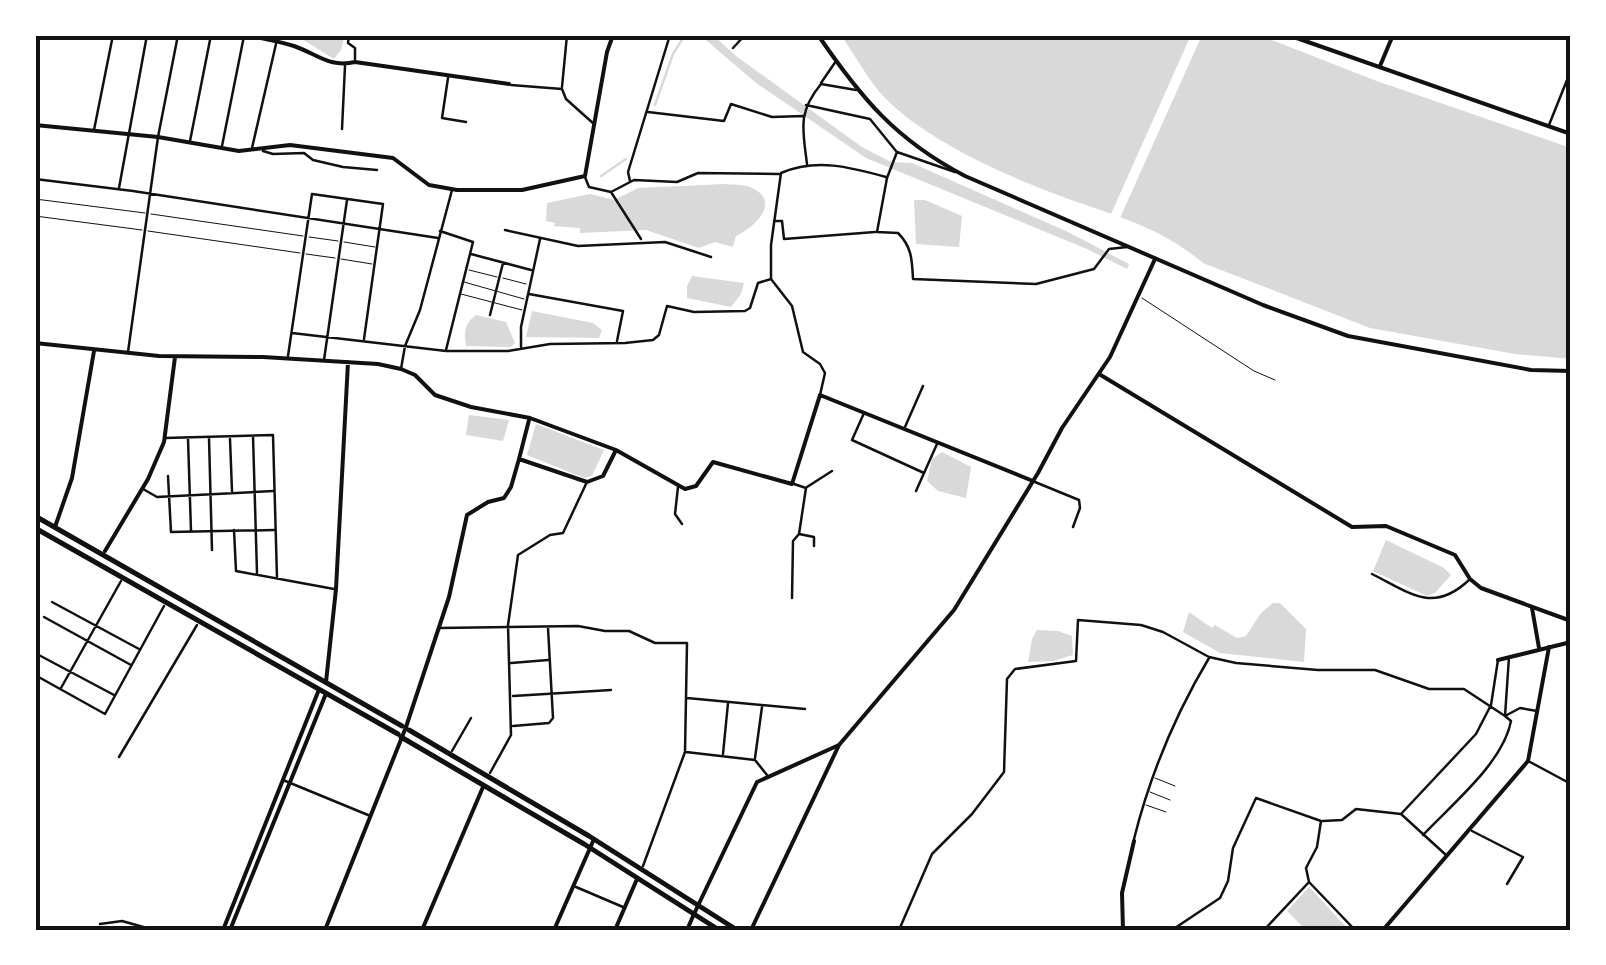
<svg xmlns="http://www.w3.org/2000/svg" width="1606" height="965" viewBox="0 0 1606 965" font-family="Barlow,sans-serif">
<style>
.water{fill:#d9d9d9}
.pier{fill:#fff}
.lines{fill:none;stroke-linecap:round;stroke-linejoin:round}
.stream{stroke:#d9d9d9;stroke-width:2.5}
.service{stroke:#111;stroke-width:1}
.minor{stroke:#111;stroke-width:2.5}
.tertiary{stroke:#111;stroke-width:4}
.secondary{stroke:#111;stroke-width:4}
.primary{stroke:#111;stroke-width:5}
.neatline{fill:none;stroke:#111;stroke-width:4}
</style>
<rect width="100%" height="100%" fill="#fff"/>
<path class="water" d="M302,35H345L341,50L334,59L302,39Z
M694,35H713L736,56L862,147L891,162L912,163L1068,232L1129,264L1127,269L1087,249L866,158L756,83L706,40Z
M841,35H1259L1374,80L1571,148V359L1515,354L1370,328L1203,263C1158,225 1111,215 1058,195C1002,174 926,140 885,98C868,80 855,55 841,35Z
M724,184C731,185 743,184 750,187C783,201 755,227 736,236L733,247L715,242L699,248L646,230L580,233V228L554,226L555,223L546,221L547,203L590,194L614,200L638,188Z
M914,200H925L962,216L959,247L916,244Z
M692,276L744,283L741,294L731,307L687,298V286Z
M532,311L593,323L602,330L599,338L526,337Z
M476,315L506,322L515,343L511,347L466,346C464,332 464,324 476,315Z
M469,415L509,420L503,441L466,435Z
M536,424L604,450L592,476L584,478L527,455Z
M942,452L971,467L966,498L938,491L927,481L932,459Z
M1386,540L1444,568L1451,575L1435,593L1427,596L1373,571Z
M1273,603H1280L1306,629L1304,662L1220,653L1183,632L1189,612L1212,628L1215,625L1237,638L1246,636L1261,613Z
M1037,630L1058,631L1072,636L1073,655L1054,661L1028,662L1032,639Z
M1309,887L1349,930H1306L1287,911Z"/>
<path class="pier" d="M1191,35H1202L1120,218L1111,214Z"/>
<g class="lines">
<path class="stream" d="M655,105L673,54L685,35
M601,176L626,159"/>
<path class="service" d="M35,199L145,213
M151,214L303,236
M35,216L142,230
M148,231L300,253
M309,237L338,241
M344,242L375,247
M306,254L335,258
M341,259L372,264
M469,270L497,277
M503,278L526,284
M464,282L524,299
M461,294L522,310
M1142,298L1254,371L1275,380
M1155,778L1175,786
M1150,792L1170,800
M1146,805L1166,812"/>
<path class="minor" d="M349,35L348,43L355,48V59
M733,48L745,35
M448,78L442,118L466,122
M821,83L836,61
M511,85L562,89L566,99L594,124
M562,87L567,35
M806,105L870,119L896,151
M648,112L724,121L731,104L772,117L803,116
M1549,125L1571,70
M342,129L345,66
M94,130L113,35
M190,141L211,35
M222,146L244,36
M252,148L276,44
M263,151L273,154L304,153L313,160L343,167L377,170
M807,164C803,130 797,113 821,84L856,90
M955,172L897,152L887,178L877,232L898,233C912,247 912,260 913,279L1036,284L1094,269L1109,249L1127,247
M585,177L589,187L611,192L634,180L677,182L698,173L779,174
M35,179L133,191L438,238
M630,181L628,172L670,35
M119,188L147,35
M611,192L641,239
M774,221H782L784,239L875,232
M505,230L578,246L665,242L711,257
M440,231L473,242L446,350
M471,254L531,270
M529,294L623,311L617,341
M490,315L503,263
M292,333L446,351H508L550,344L625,343L653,340L659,335L667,306L694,312L745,311L750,308L758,283L771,279
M521,347V327L540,239
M128,352L158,137L178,35
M288,356L312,194L383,204L364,339
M324,360L347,200
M401,369L405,346L420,310L452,190
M820,395L825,373L820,364L803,352L792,306L771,279V245L781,173C816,158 850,167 886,177
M864,413L852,440L924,473
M905,427L923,386
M253,436L257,573
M165,438L273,435L277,578
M209,438L212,550
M188,439L191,531
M230,439L232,491
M168,476L171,532L274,530
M1035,482L1079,500L1080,508L1073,527
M678,487L675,514L682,524
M807,487L832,471
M143,489L157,497L273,491
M916,491L937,444
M234,530L236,571L334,589
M799,534L814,537V546
M1372,574C1410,593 1433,614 1469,580
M792,598L793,541L799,534L806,488L794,484
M52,602L139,649
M44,617L131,665
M439,628L578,626L605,631H629L655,643H687L685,752L643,866
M35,653L114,695
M511,663L548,660
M35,675L105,714L164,606
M61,688L121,581
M513,696L611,690
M687,698L805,709
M513,726L549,723L553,718L548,628
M452,751L471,718
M686,752L755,760L767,775
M723,754L728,703
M119,757L197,625
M755,758L762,707
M1530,762L1571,784
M490,773L511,735L508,625L518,555L550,535L563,533L586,484
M283,780L368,815
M1401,814L1476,734L1491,705L1498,660
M1323,821L1342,820L1356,809L1401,814L1446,855
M1472,831L1523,857L1507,884
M1423,835C1452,804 1503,763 1511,721L1505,716L1509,657
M1134,839C1150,775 1175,715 1209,658
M576,887L623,907
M100,924L122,921L154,930
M899,930L932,854L972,814L1004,772L1007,679L1015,669L1076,661L1078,620L1141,625L1163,632L1209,657L1236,663L1318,670H1375L1429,689H1464L1505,716L1520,708L1537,711
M1156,930L1175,928L1220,898L1228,881L1233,848L1256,798L1321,821L1317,847L1306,868L1309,882
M1264,930L1309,882L1355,930"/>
<path class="tertiary" d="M245,35C261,38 278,41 294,46C317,54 329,68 355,62L509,84
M818,35C861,98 896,140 965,176L1263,305L1348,336L1531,370L1571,371
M1380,66L1393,35
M35,125L158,137L239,151L290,145L393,158L429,185L457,190H522L585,176L607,52L613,35
M35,343L159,356L263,357L378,364L401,369L415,375L435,395L471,407L530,418L616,450L685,489L696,486L713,462L792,484L820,395L1033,481
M1099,374L1352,527L1386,526L1455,555L1470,579L1481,588L1571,621
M519,459L529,420
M55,527L72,478L94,351
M105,551L148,479L164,442L175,357
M1532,608L1539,648
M1498,660L1571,642
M326,682L336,589L348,362
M406,727L449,597L467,515L488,502L504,498L511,487L519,459L587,482L603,476L615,452
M422,930L483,787
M554,930L594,839
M615,930L637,879
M687,930L694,914
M751,930L839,745
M1123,930L1122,893L1134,841"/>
<path class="secondary" d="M1288,35L1571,134
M694,914L757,782L839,745L954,610L1038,473L1062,428L1110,357L1155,259
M223,930L318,692
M230,930L325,696
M325,930L406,727
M1383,930L1528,761L1549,647"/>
<path class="primary" d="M35,516L402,726
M35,528L398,734
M409,730L589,836L737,930
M401,737L584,844L719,930"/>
</g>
<rect width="1606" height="965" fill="none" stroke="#ffffff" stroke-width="75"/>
<rect x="38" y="38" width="1530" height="890" class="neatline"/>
</svg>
